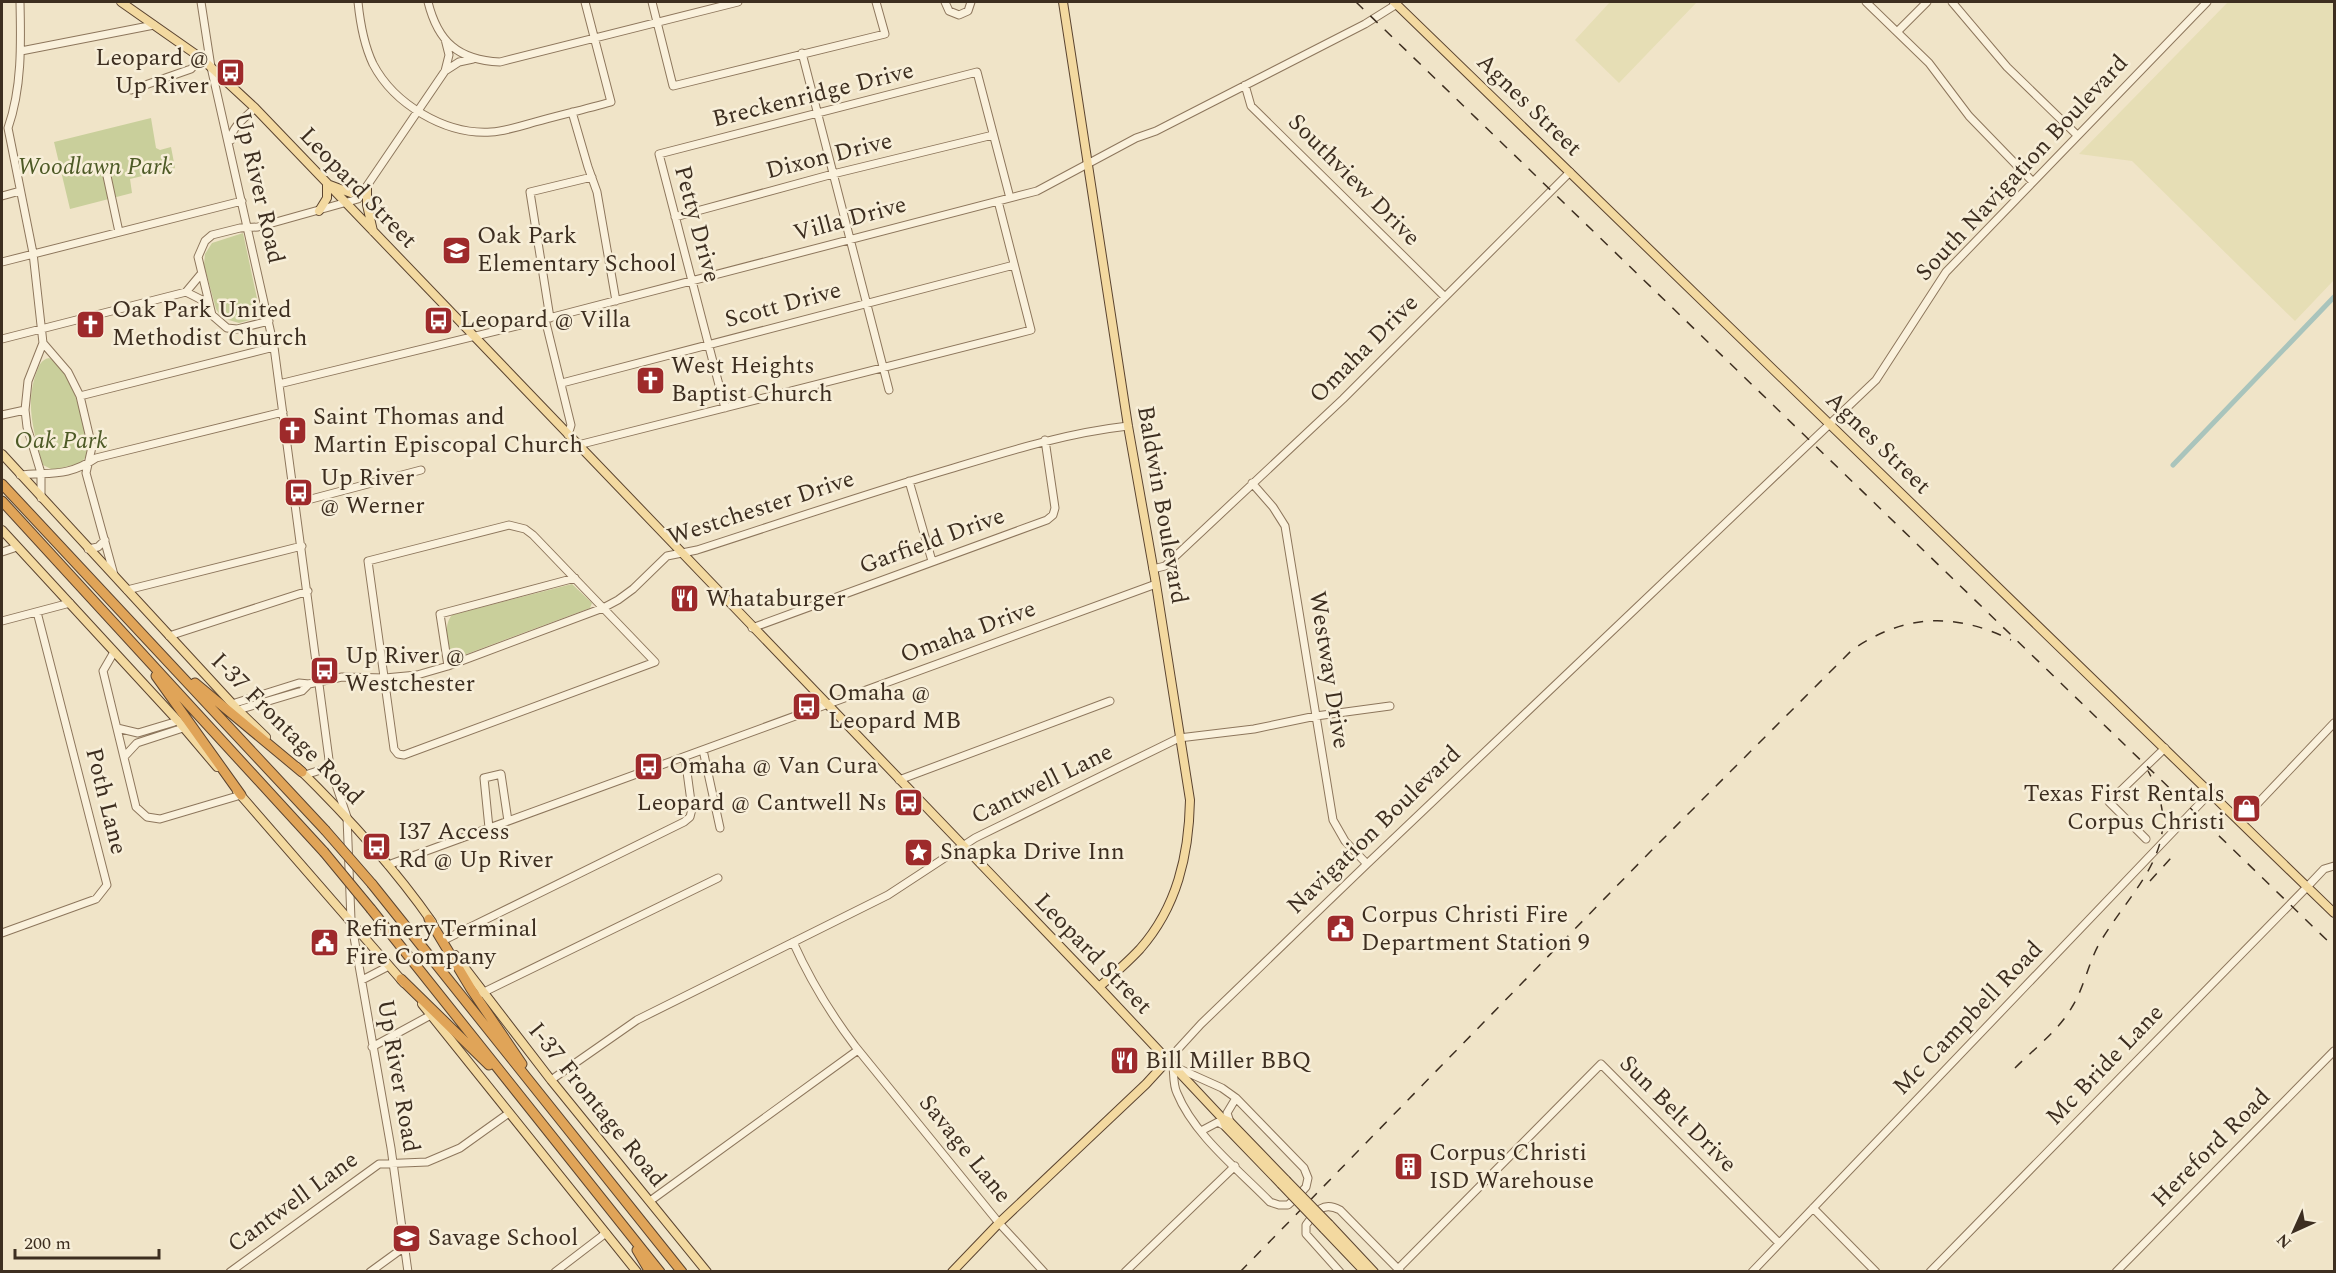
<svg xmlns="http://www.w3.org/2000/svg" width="2336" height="1273" viewBox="0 0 2336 1273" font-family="Spectral,serif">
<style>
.farmland{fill:#e6deb5}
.green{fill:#c9cf9b}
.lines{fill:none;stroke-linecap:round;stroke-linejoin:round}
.canal{stroke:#a9c4bc;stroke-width:5}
.minor-casing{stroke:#8d765c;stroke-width:9}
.major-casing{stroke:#5b4430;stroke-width:10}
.highway-casing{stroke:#5b4430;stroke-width:11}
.minor{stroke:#faf1dc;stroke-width:7}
.major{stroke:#f3d9a0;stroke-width:8}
.highway{stroke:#e0a458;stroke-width:9}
.rail{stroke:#3d2e20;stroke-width:1.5;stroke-dasharray:10 10;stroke-linecap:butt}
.major-bridge-casing{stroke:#5b4430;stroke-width:10;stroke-linecap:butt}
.highway-bridge-casing{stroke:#5b4430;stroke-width:11;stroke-linecap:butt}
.major-bridge{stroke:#f3d9a0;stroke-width:8}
.highway-bridge{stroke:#e0a458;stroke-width:9}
.labels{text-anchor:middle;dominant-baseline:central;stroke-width:5;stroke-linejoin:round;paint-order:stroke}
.poi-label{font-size:24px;fill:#3d2e20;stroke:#f7eed8;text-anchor:start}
.street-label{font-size:24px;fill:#3d2e20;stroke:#f7eed8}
.park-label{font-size:24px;font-style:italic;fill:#4d5a26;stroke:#f7eed8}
</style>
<rect width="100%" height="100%" fill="#f0e4c8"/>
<path class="farmland" d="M1610,2H1697L1619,83L1575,40Z
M2228,2H2334V280L2295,321L2132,161L2079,154Z"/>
<path class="green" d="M151,118L156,148L160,150L171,147L175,168L130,179L132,193L70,209L54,142Z
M243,233L261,317L239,323L222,318L216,309L204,265L205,254L212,243Z
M49,358C75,370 82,422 88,448V454L81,463L53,470L43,465L41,459C33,428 25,402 37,371C40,364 41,360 49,358Z
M572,584L592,603L590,608L456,658H451C447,646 443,625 452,615Z"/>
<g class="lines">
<path class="canal" d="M2173,465L2334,297"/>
<defs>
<path id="minor" d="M20,2C21,44 22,88 8,128L33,253L43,343L28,381L25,410L27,427L41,473V498
M201,2L211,67L274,347L330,767L347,817L351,920L391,1148L408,1272
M358,2C360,22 364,45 373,64C394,104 445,135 491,132C506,131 521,126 535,122C561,115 586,109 611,102L585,2
M428,2C438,42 458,60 500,62L738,2
M652,2L673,86L885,34L876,2
M945,2L949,11L959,15L968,11L971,2
M1866,2L1929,63L1969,116L2032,181
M1952,2L2007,67L2077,135
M1897,32L1927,2
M21,51L154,25
M802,53L889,390
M445,71L459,62L473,59
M1245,85L1251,106L1445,297
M131,90L191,69L201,58
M572,112L588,167L597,192L616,301
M231,140C231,127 246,117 255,108
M107,176L119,232
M2,196L20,191
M675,217L833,174L993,135
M2,262L242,201
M186,292L201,274
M550,318L530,192L592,177
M545,319L571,425L568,435
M269,321L237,329L227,328L212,315L198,257L205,241L212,235L240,228L258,227L358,199L445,71L449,55L445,39
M2,339L186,292L208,303
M43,343L68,372L80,396L92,447L86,473L114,575
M562,383L1014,265
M279,384L545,319L1037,191L1136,138L1156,131L1365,24L1397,4
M80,396L274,347
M725,408L659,154L977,72L1010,198
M2,415L25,410
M578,445L1031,330L998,201
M20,475C51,472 68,477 96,458L283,412
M909,481L932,561
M1252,483L1273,507L1285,526L1333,820L1345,841L1367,864
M296,503L421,470
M509,525L525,529L533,535L655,662L404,755L398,754L394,749L368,561Z
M88,549L98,547L105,540
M2,552L17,547
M1153,569L1165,566L1343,399L1570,172
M127,590L302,546
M2,621L70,603
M752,628L1047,520L1053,515L1055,508L1045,440
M169,636L308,591
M114,652L103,671L136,807L147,817L160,819L241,795
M448,666L440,614L575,578
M232,704L299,683L309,684L342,677L385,678L417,675L448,666L603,608L618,600L633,589L667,556L697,550C781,523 865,494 950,469C1009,451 1066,433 1128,426
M238,710L302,691L309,684
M117,728L138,733L178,721
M703,750L720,828
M124,757L137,743L183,728
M305,775L330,767
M899,780L1110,701
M2241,821L2334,723
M489,828L484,778L501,774L508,821
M2146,839L2109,802L2165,748
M388,865L1156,584
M2,933L96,899L107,885L37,612
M444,940L684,822L690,817L692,809L685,757
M793,942C810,980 830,1013 855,1046L999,1223L1044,1272
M362,980L389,966
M482,993L718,878
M372,1047L431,1015
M1168,1060L1201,1024L1367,864L1876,380L1946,272L2207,2
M1173,1066L1222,1088L1236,1098L1304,1168L1308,1178L1306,1187L1298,1196L1288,1205H1279L1270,1202C1239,1170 1194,1135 1177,1093C1173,1085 1174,1074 1173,1066Z
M551,1080L637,1020L888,895L975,838L1179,738L1254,729L1316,716L1390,706
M1230,1122L1227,1113L1236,1098
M1201,1131L1218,1122L1226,1127
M650,1201L858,1050
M1813,1208L1876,1272
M1398,1269L1601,1064L1779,1243
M230,1272L379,1164L427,1162L460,1148L509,1113
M370,1272L403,1248
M555,1272L606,1233
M1125,1272L1235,1166
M1340,1272L1306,1234V1225C1316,1211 1323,1201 1340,1210L1400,1271
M1752,1272L2211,792
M1930,1272L2307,887L2324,869L2334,866
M2116,1272L2334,1051"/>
<path id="major" d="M121,2L201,58L255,108L1099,987L1223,1119L1226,1127L1281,1184
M1063,2L1128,426L1156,584L1190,800C1189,855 1177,907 1140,949C1127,963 1113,975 1099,987
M1394,2L2334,913
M319,211L327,198V184L351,193L367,188V205L373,231
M2,454L238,710L266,737
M2,530L178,721L217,767
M297,767C346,815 393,866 432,922
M237,791L404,983
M455,955L551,1080L707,1272
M422,1004L637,1272
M1223,1119L1230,1122L1286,1180
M1329,1224L1374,1272
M1324,1229L1365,1272
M952,1272L999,1223L1146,1084L1168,1060"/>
<path id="highway" d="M2,484L325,830
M2,501L324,852
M156,676L241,795
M195,683L302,772
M372,884L682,1272
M371,909L660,1272
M429,919L471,989L522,1064
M401,979L489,1065
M637,1250L650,1272"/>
</defs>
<use href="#minor" class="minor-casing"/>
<use href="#major" class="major-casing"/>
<use href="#highway" class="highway-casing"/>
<use href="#minor" class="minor"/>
<use href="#major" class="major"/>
<use href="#highway" class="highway"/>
<path class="rail" d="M1356,2L2334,947
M2150,881L2171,858
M2015,1068C2034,1049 2059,1030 2072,1007C2084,988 2088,964 2099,944C2133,886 2190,845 2148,771
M1240,1272L1649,853L1852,650C1904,614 1955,612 2011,640"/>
<defs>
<path id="major-bridge" d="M1286,1180L1329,1224
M1281,1184L1324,1229"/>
<path id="highway-bridge" d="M325,830L372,884
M324,852L371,909"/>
</defs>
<use href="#major-bridge" class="major-bridge-casing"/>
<use href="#highway-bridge" class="highway-bridge-casing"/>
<use href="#major-bridge" class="major-bridge"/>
<use href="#highway-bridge" class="highway-bridge"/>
</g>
<defs>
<symbol id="bus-square" viewBox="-11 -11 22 22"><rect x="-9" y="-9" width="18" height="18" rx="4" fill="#9e2a2b" stroke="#f7eed8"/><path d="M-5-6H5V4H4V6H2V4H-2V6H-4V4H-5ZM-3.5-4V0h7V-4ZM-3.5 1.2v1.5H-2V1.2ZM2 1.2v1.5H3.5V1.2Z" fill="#fff"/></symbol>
<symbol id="school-square" viewBox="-11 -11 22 22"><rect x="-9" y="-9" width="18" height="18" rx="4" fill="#9e2a2b" stroke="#f7eed8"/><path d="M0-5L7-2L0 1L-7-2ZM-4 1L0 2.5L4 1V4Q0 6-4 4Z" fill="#fff"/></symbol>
<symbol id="church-square" viewBox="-11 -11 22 22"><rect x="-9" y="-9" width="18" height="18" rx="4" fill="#9e2a2b" stroke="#f7eed8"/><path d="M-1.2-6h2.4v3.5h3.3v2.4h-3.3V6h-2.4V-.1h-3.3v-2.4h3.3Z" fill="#fff"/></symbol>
<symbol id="restaurant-square" viewBox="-11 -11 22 22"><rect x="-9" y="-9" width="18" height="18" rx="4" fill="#9e2a2b" stroke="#f7eed8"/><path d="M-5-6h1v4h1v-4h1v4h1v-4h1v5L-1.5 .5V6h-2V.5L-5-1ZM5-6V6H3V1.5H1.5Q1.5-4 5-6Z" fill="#fff"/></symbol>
<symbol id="shop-square" viewBox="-11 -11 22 22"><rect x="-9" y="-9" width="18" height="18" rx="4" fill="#9e2a2b" stroke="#f7eed8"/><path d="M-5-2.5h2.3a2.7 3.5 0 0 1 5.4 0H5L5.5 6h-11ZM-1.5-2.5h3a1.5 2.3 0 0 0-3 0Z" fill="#fff"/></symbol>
<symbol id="sight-square" viewBox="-11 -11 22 22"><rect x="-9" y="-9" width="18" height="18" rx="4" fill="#9e2a2b" stroke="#f7eed8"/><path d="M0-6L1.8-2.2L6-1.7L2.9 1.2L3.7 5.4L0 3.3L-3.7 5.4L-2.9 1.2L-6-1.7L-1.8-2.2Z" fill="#fff"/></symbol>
<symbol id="civic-square" viewBox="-11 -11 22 22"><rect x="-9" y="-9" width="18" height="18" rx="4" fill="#9e2a2b" stroke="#f7eed8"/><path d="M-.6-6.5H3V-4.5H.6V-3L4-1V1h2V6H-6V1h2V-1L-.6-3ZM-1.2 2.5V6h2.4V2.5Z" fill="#fff"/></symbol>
<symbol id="building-square" viewBox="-11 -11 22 22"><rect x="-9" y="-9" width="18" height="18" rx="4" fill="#9e2a2b" stroke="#f7eed8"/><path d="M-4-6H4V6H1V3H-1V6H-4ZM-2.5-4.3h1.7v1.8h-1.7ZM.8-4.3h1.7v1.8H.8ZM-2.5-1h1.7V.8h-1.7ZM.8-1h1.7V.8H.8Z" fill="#fff"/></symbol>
</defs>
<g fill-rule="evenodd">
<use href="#bus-square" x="214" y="56" width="33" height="33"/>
<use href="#school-square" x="440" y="234" width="33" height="33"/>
<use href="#bus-square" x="422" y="304" width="33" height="33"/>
<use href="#church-square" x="74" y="308" width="33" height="33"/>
<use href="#church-square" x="634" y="364" width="33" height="33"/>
<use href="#church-square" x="276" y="414" width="33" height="33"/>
<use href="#bus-square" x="282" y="476" width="33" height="33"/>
<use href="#restaurant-square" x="668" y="582" width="33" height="33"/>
<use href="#bus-square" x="308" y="654" width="33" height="33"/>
<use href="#bus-square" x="790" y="690" width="33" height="33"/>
<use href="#bus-square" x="632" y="750" width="33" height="33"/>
<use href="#bus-square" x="892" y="786" width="33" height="33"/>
<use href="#shop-square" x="2230" y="792" width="33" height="33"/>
<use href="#bus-square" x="360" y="830" width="33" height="33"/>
<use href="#sight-square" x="902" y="836" width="33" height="33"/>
<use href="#civic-square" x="1324" y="912" width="33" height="33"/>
<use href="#civic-square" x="308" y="926" width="33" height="33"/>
<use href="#restaurant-square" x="1108" y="1044" width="33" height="33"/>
<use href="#building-square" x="1392" y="1150" width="33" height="33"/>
<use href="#school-square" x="390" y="1222" width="33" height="33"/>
</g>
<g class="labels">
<g class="poi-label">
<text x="209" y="58" text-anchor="end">Leopard @<tspan x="209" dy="28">Up River</tspan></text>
<text x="477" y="236">Oak Park<tspan x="477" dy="28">Elementary School</tspan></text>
<text x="112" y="310">Oak Park United<tspan x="112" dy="28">Methodist Church</tspan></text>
<text x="460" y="320">Leopard @ Villa</text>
<text x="671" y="366">West Heights<tspan x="671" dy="28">Baptist Church</tspan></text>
<text x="313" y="417">Saint Thomas and<tspan x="313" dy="28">Martin Episcopal Church</tspan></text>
<text x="320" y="478">Up River<tspan x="320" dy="28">@ Werner</tspan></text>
<text x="706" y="599">Whataburger</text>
<text x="345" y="656">Up River @<tspan x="345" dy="28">Westchester</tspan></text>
<text x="828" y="693">Omaha @<tspan x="828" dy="28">Leopard MB</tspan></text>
<text x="669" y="766">Omaha @ Van Cura</text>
<text x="2225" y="794" text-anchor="end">Texas First Rentals<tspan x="2225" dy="28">Corpus Christi</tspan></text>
<text x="887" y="803" text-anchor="end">Leopard @ Cantwell Ns</text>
<text x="398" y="832">I37 Access<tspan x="398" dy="28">Rd @ Up River</tspan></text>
<text x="940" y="852">Snapka Drive Inn</text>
<text x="1361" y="915">Corpus Christi Fire<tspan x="1361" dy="28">Department Station 9</tspan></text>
<text x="345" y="929">Refinery Terminal<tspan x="345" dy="28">Fire Company</tspan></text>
<text x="1145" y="1061">Bill Miller BBQ</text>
<text x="1429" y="1153">Corpus Christi<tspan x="1429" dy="28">ISD Warehouse</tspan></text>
<text x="428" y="1238">Savage School</text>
</g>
<g class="street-label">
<text transform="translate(813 95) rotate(-14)">Breckenridge Drive</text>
<text transform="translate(1529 105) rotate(44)">Agnes Street</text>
<text transform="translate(829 156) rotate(-14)">Dixon Drive</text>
<text transform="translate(2022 168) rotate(-47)">South Navigation Boulevard</text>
<text transform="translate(1354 180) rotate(45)">Southview Drive</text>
<text transform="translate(259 188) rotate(77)">Up River Road</text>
<text transform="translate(358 188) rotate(46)">Leopard Street</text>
<text transform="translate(850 219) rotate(-15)">Villa Drive</text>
<text transform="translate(697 224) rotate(75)">Petty Drive</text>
<text transform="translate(783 305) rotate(-15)">Scott Drive</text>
<text transform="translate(1364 349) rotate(-45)">Omaha Drive</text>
<text transform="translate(1878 443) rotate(44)">Agnes Street</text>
<text transform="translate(1162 505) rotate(80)">Baldwin Boulevard</text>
<text transform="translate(761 508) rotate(-18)">Westchester Drive</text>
<text transform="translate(932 541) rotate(-20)">Garfield Drive</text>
<text transform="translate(968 632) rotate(-20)">Omaha Drive</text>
<text transform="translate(1329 670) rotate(81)">Westway Drive</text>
<text transform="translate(287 729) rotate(45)">I-37 Frontage Road</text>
<text transform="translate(1042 784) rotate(-26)">Cantwell Lane</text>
<text transform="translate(106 801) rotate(76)">Poth Lane</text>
<text transform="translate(1374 830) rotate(-44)">Navigation Boulevard</text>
<text transform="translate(1093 954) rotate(46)">Leopard Street</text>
<text transform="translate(1968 1018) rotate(-46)">Mc Campbell Road</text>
<text transform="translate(2105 1065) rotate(-46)">Mc Bride Lane</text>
<text transform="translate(398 1076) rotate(80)">Up River Road</text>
<text transform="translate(597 1105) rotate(51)">I-37 Frontage Road</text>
<text transform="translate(1678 1114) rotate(45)">Sun Belt Drive</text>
<text transform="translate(2211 1148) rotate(-45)">Hereford Road</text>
<text transform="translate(965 1149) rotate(51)">Savage Lane</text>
<text transform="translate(293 1202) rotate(-36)">Cantwell Lane</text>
</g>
<g class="park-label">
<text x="95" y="167">Woodlawn Park</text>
<text x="61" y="441">Oak Park</text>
</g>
</g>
<rect width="2336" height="1273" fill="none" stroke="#3d2e20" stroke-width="6"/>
<g transform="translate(2294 1231) rotate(225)" stroke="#f7eed8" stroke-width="4.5" paint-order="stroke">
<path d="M0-4.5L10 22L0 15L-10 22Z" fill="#3d2e20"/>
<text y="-9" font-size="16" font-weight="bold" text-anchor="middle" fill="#3d2e20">N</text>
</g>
<path d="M15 1249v9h144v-9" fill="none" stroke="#3d2e20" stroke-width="3"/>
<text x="24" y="1249" font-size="18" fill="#3d2e20" stroke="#f7eed8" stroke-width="4.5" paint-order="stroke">200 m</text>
</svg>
